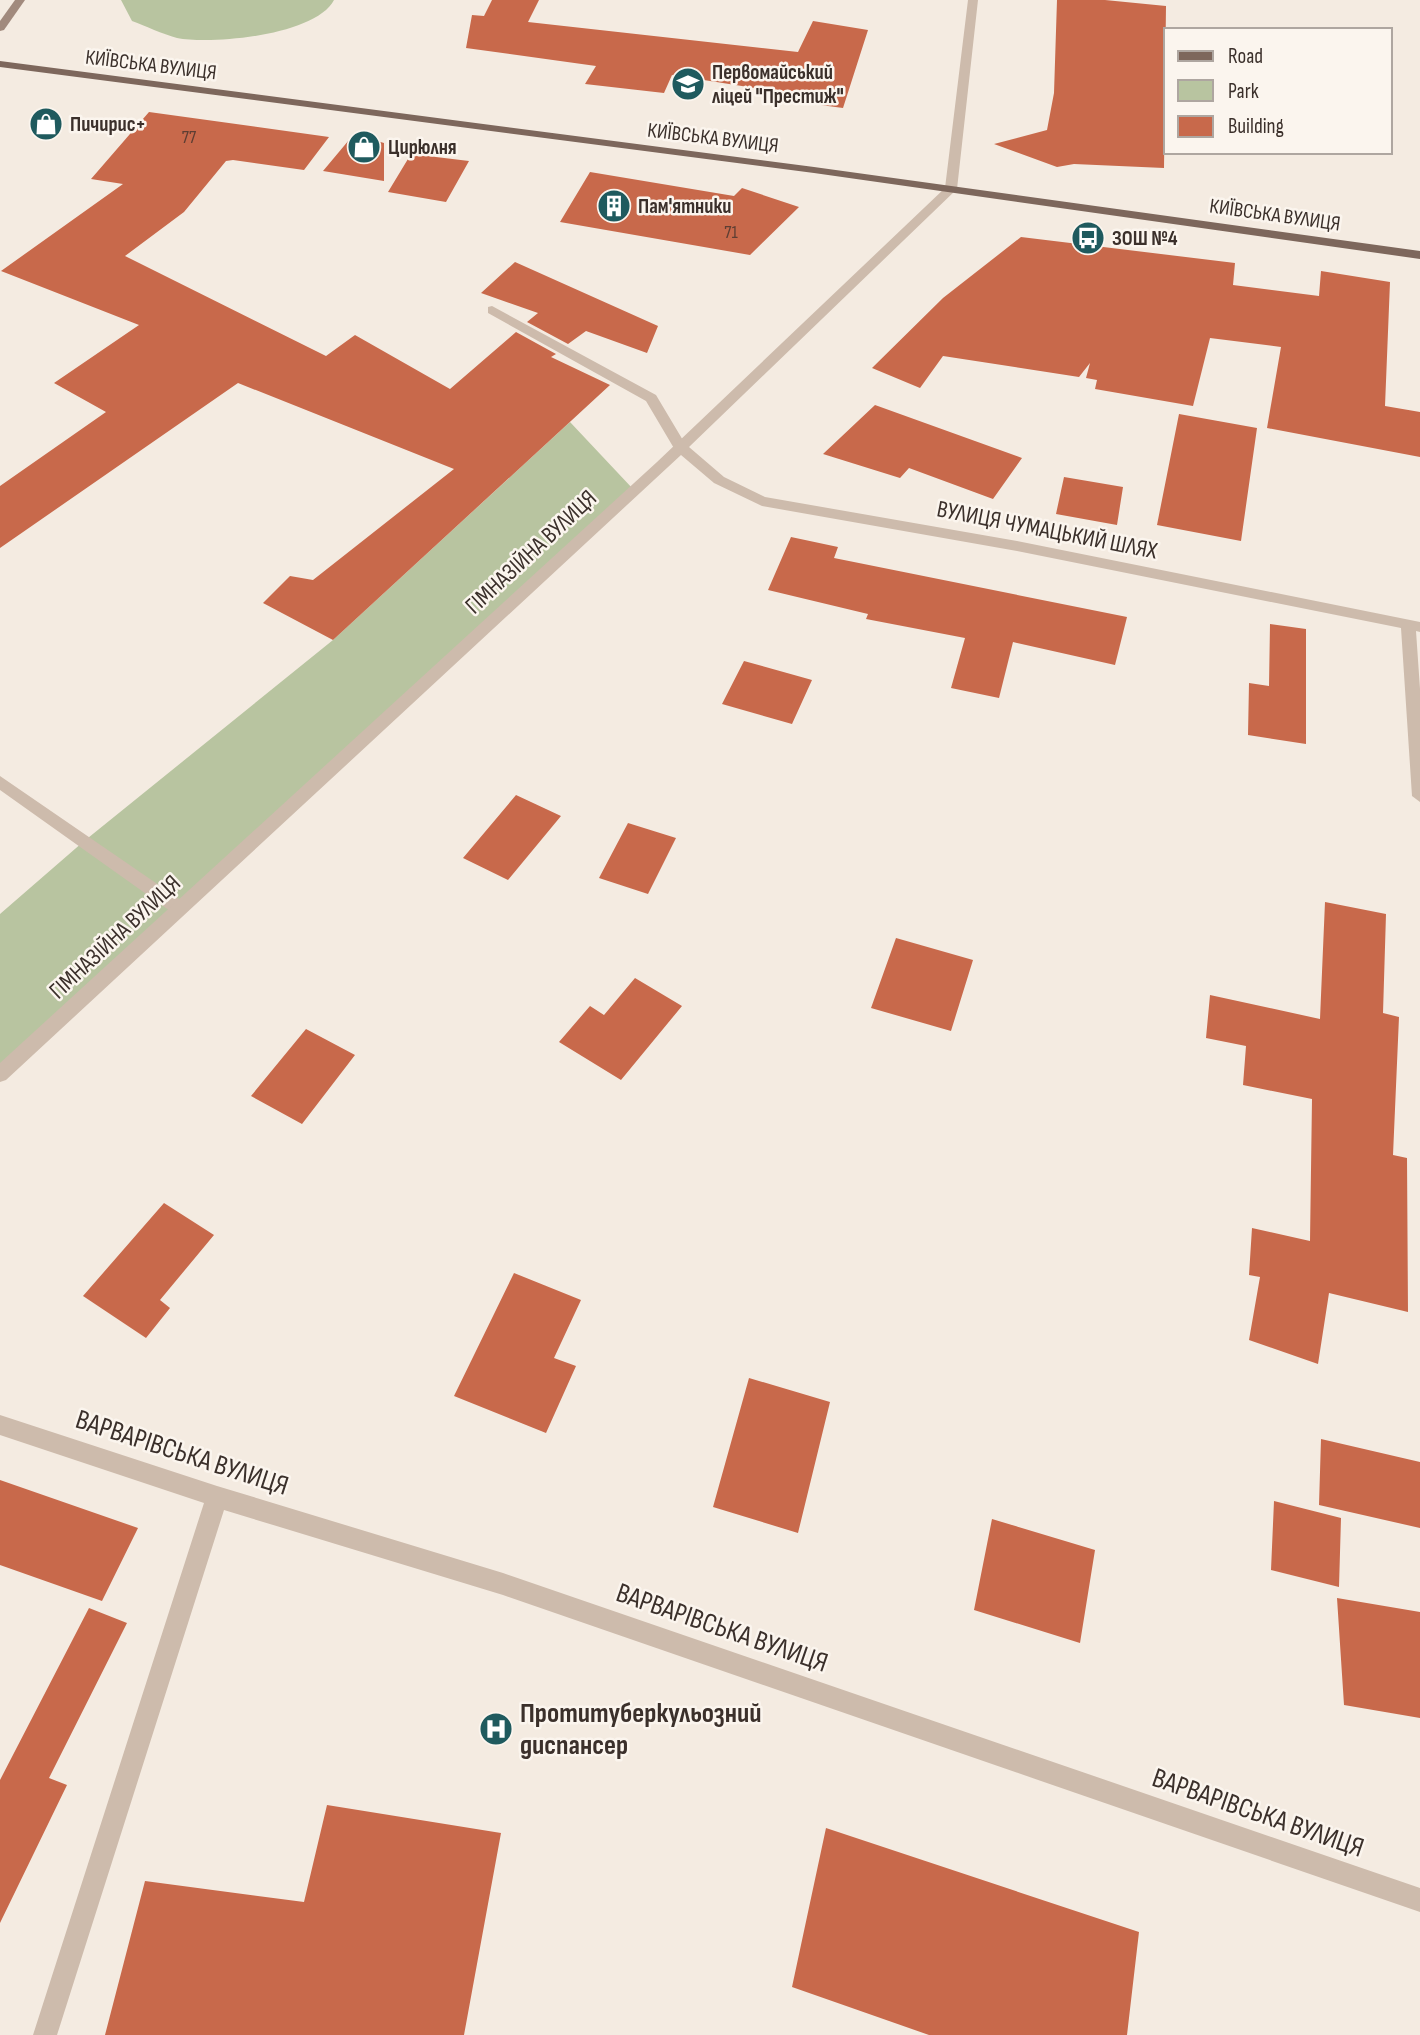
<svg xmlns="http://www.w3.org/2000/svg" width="1420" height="2035" viewBox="0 0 1420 2035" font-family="'Sofia Sans Condensed',sans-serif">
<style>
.green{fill:#b8c4a0}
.building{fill:#c8694b}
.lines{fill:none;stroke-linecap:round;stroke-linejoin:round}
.lane{fill:#cdbbac;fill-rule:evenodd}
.street{fill:#cdbbac;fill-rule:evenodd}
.secondary{fill:#a18a7d;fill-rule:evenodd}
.primary{fill:#7d675c;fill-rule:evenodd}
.labels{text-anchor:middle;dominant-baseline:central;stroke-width:5;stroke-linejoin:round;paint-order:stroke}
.far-number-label{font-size:18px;fill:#5e3e33}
.far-street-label{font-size:21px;fill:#3b302b;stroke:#fbf5ee}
.far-poi-label{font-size:21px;font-weight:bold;fill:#3b302b;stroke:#fbf5ee;text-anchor:start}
.street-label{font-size:24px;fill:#3b302b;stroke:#fbf5ee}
.near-street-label{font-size:28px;fill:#3b302b;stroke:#fbf5ee}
.near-poi-label{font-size:28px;font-weight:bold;fill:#3b302b;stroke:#fbf5ee;text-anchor:start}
</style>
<rect width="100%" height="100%" fill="#f4ebe1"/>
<path class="green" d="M121,0H334C316,35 213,45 177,38C162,34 146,26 132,21Z
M570,422L633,489L0,1074V914L83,842L333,640Z"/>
<path class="building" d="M492,0H539L528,22L798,52L813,21L868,30L843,108L775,99L779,92L672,75L664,93L585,84L596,66L466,48L472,15L484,16Z
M1057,0H1105L1166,6L1164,168L1074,164L1057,167L994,144L1047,130L1054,93Z
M149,112L329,137L304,170L233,160L226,161L184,212L125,256L326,356L355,335L450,389L516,332L556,354L551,357L610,385L333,640L263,603L290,576L313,580L454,469L238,383L0,548V486L106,412L54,383L139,325L1,271L123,184L91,179Z
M354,134L384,143V181L323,171Z
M411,154L469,161L446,202L388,192Z
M590,172L734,196L742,188L799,207L750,255L560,222Z
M1021,237L1235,263L1233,285L1319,296L1321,271L1390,282L1385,406L1420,412V457L1267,428L1281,347L1210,338L1193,406L1095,389L1097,380L1086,378L1090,363L1079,377L943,356L920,388L872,368L943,298Z
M515,262L658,326L647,353L586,331L568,344L527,322L538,313L481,293Z
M875,405L1022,458L993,499L909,468L900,478L823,454Z
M1179,414L1257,428L1241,541L1157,525Z
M1064,477L1123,487L1117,525L1056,514Z
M791,537L838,547L834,558L1127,617L1115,665L1013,642L999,698L951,688L965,638L866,619L868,614L768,590Z
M1270,624L1306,629V744L1248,735L1249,683L1269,686Z
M744,661L812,680L792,724L722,704Z
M516,795L561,816L508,880L463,858Z
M628,823L676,838L648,894L599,878Z
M1325,902L1386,914L1383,1013L1399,1017L1393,1155L1407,1158L1408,1312L1329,1293L1318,1364L1249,1340L1260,1277L1249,1275L1252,1228L1310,1241L1312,1099L1243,1085L1246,1046L1206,1038L1210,995L1320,1019Z
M896,938L973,960L951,1031L871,1008Z
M635,978L682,1006L621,1080L559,1042L590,1006L604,1015Z
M306,1029L355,1055L302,1124L251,1096Z
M164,1203L214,1235L160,1300L170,1308L146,1338L83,1296Z
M514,1273L581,1300L554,1358L576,1366L546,1433L454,1396Z
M749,1378L830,1402L798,1533L713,1507Z
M1321,1439L1420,1462V1528L1319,1505Z
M0,1480L138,1528L102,1601L0,1565Z
M1274,1501L1341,1518L1339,1587L1271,1570Z
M992,1519L1095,1550L1080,1643L974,1610Z
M1337,1598L1420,1612V1718L1344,1705Z
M89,1608L127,1623L49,1778L67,1785L0,1923V1780Z
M327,1805L501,1833L464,2035H105L145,1881L304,1902Z
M826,1828L1139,1932L1127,2035H929L792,1987Z"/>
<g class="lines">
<path class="lane" d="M492,306L656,395L687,447L685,450H675L646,401L488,313V307Z
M0,776L185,903L187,908L185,913H173L0,790Z"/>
<path class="street" d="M968,0H978L957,189L689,447L724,477L765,497L1017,541L1420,622V632L1416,631L1420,689V802L1412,796L1401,628L1017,551L762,506L714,483L681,455L6,1080L0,1082V1063L657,462L945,188Z
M0,1415L217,1486L503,1573L1420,1888V1912L503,1595L224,1510L57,2035H33L204,1503L0,1435Z"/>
<path class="secondary" d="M15,0H25L4,30L0,31V21Z"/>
<path class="primary" d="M0,61L814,167L1420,251V259L814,173L0,67Z"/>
</g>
<defs>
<symbol id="school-disc" viewBox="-11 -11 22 22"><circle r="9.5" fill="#1f5a5e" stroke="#fbf5ee"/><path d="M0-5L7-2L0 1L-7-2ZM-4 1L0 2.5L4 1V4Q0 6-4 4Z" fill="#fff"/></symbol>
<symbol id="shop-disc" viewBox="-11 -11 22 22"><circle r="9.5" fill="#1f5a5e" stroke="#fbf5ee"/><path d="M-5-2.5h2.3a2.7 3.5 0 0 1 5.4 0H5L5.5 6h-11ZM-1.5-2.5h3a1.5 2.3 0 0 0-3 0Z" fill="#fff"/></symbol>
<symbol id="building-disc" viewBox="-11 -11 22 22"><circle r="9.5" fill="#1f5a5e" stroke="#fbf5ee"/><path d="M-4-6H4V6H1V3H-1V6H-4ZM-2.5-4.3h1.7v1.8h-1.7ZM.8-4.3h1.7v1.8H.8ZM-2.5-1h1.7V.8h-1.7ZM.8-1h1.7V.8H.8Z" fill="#fff"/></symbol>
<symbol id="bus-disc" viewBox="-11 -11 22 22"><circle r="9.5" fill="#1f5a5e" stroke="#fbf5ee"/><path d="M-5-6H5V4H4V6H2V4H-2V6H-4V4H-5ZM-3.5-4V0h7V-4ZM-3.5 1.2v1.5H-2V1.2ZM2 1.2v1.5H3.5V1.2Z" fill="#fff"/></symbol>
<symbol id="hospital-disc" viewBox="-11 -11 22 22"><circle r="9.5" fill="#1f5a5e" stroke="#fbf5ee"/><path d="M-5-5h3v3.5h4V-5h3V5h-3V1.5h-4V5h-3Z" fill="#fff"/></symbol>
</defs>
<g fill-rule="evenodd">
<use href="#school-disc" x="669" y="65" width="38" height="38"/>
<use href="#shop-disc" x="27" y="105" width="38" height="38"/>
<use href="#shop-disc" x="345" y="128" width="38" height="38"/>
<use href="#building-disc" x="595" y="187" width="38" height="38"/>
<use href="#bus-disc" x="1069" y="219" width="38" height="38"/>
<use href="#hospital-disc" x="477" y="1710" width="38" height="38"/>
</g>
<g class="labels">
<g class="far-number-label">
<text x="189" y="137">77</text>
<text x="731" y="232">71</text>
</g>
<g class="far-street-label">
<text transform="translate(151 65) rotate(7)">КИЇВСЬКА ВУЛИЦЯ</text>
<text transform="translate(713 138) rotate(7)">КИЇВСЬКА ВУЛИЦЯ</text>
<text transform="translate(1275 215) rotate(8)">КИЇВСЬКА ВУЛИЦЯ</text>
</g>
<g class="far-poi-label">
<text x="712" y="72">Первомайський<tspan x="712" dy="24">ліцей "Престиж"</tspan></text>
<text x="70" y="124">Пичирис+</text>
<text x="388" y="147">Цирюлня</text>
<text x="638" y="206">Пам'ятники</text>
<text x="1112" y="238">ЗОШ №4</text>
</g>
<g class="street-label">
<text transform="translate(1047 530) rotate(11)">ВУЛИЦЯ ЧУМАЦЬКИЙ ШЛЯХ</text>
<text transform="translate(531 552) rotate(-43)">ГІМНАЗІЙНА ВУЛИЦЯ</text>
<text transform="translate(115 937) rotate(-43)">ГІМНАЗІЙНА ВУЛИЦЯ</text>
</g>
<g class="near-street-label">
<text transform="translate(182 1453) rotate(18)">ВАРВАРІВСЬКА ВУЛИЦЯ</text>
<text transform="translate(722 1628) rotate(19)">ВАРВАРІВСЬКА ВУЛИЦЯ</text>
<text transform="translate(1258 1813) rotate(19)">ВАРВАРІВСЬКА ВУЛИЦЯ</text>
</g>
<g class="near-poi-label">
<text x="520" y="1713">Протитуберкульозний<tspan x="520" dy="32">диспансер</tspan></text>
</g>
</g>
<rect x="1164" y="28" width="228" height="126" fill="#fbf5ee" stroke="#aea6a0" stroke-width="2"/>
<rect x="1178" y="51" width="35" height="10" fill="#7d675c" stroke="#aea6a0" stroke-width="2"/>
<text x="1228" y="63" font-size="21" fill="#3b302b">Road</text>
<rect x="1178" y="80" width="35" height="21" fill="#b8c4a0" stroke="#aea6a0" stroke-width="2"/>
<text x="1228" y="98" font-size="21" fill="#3b302b">Park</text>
<rect x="1178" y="116" width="35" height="21" fill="#c8694b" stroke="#aea6a0" stroke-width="2"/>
<text x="1228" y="133" font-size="21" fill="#3b302b">Building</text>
</svg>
